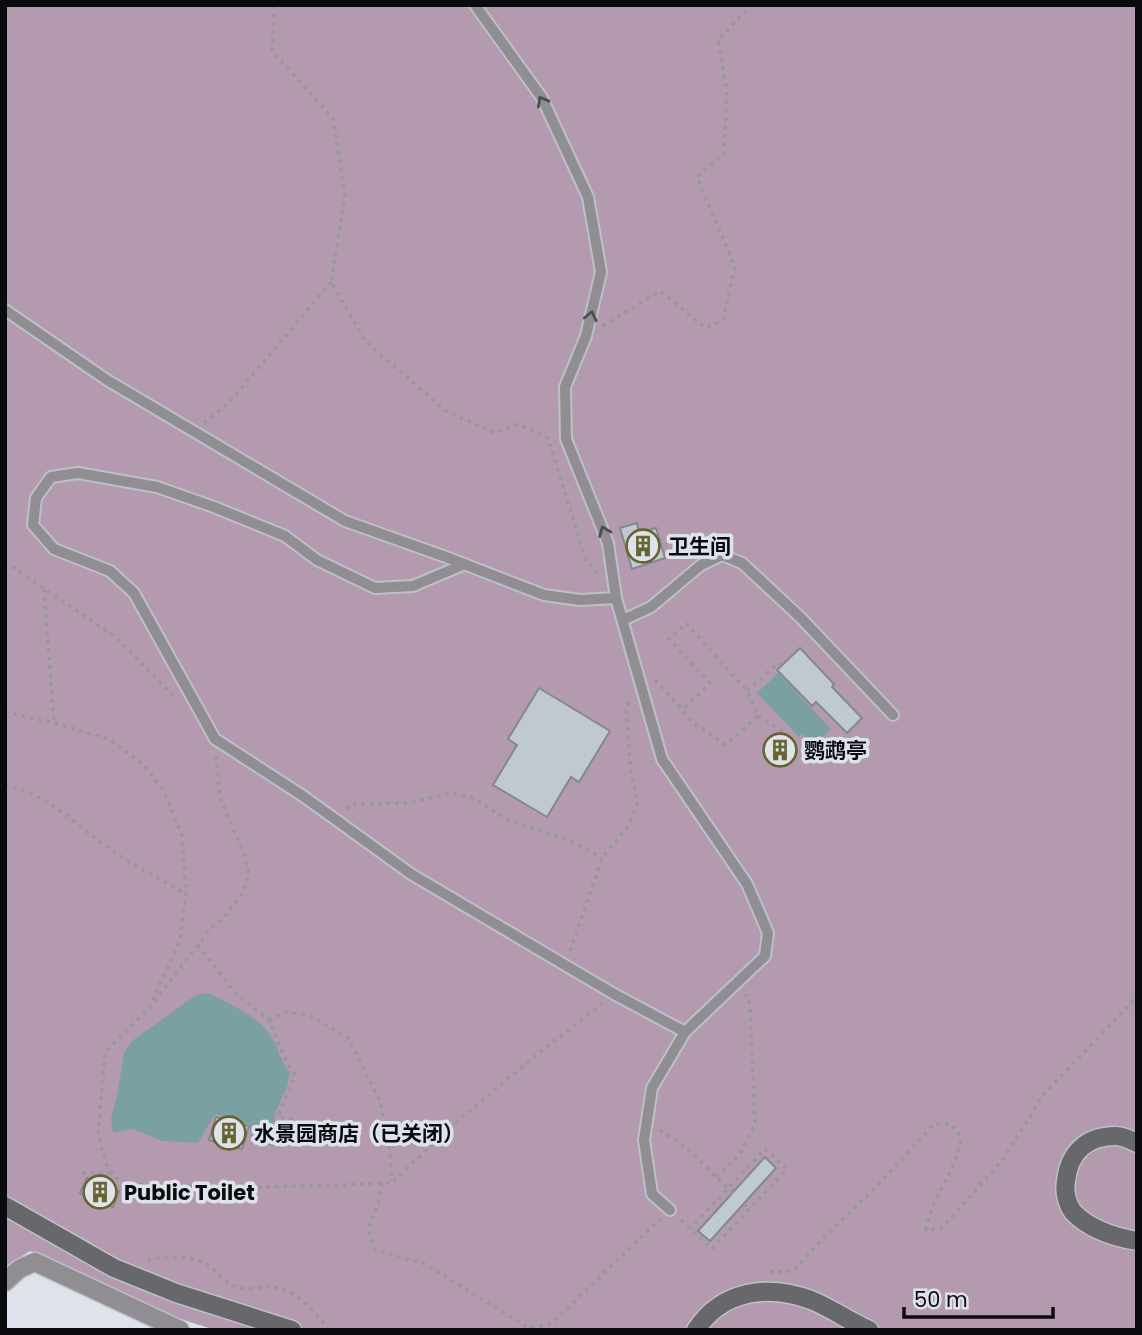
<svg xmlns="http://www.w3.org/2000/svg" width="1142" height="1335" viewBox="0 0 1142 1335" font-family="Poppins,'Noto Sans SC',sans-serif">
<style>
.forest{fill:#b49aae}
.water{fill:#7ba0a4}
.building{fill:#c0c9cf;stroke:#80898e;stroke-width:2}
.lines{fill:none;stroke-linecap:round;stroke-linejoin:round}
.lane-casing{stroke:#bcc0c8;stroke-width:14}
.street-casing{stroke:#bcc0c8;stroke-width:21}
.secondary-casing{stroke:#bcc0c8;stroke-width:21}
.path{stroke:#95989f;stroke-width:3.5;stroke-dasharray:3.5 5;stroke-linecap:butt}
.lane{stroke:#908e92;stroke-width:10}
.street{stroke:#908e92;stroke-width:18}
.secondary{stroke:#68676c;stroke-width:18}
.oneway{stroke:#4d4c50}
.labels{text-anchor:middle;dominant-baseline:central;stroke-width:7;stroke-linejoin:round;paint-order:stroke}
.poi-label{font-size:21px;font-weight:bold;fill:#0a0b0e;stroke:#dee2eb;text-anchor:start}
</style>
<rect width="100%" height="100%" fill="#dee2eb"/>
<path class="forest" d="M5,5H1137V1330H215L162,1313L30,1251L5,1267Z"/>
<path class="water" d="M778,673L831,729L814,746L802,734L799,737L757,693Z
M209,993C229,1004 260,1016 272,1038C280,1050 279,1061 290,1072L287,1087L275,1113L273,1147L250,1136L251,1125L215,1114L198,1143L163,1141L133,1129L113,1133L111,1119L118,1091L124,1053L132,1041L196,995Z"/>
<path class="building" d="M637,523L639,533L656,528L665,558L632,569L620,528Z
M800,648L834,684L832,687L862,718L847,733L816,702L812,706L777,670Z
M539,688L610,731L579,782L571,777L547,817L493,785L517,745L508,739Z
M216,1117L249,1126L242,1149L209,1140Z
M765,1157L776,1168L710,1241L698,1231Z
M87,1178L119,1191L113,1207L80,1193Z"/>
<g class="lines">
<defs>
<path id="lane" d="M475,5L542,98L588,197L601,272L586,336L565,387L566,439L608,543L616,598L662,759L747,884L768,933L765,956L685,1032L652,1088L644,1140L652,1194L670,1210
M5,310L107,380L345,521L446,557L544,595L580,600L616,598
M465,564L413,586L375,588L317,560L285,536L214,507L157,487L78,473L51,477L36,498L33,525L54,549L110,571L134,593L215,739L303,796L411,874L614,994L685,1032
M623,620L651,607L701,565L722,555L742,563L800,617L893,715"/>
<path id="street" d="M5,1282L19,1269L35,1262L180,1330"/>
<path id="secondary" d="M1137,1143C1131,1140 1123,1136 1116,1136C1086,1136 1069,1153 1066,1181C1064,1191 1067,1204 1073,1212C1089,1229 1114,1237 1137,1241
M5,1206L114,1268L176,1293L292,1330
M696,1330C722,1290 768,1284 811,1300C831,1308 849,1321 869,1330"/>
</defs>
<use href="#lane" class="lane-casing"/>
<use href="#street" class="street-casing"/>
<use href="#secondary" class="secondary-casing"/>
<path class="path" d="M274,5L272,51L333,118L345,196L331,282L366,342L446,411L495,433L518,424L548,438L585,557L597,573
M603,326L660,291L706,328L723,320L735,267L697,177L724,154L727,91L718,40L751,5
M204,423L229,403L331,282
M5,562L117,638L172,695
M44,589L54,723
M655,680L695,724L726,745L758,716L747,691L686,623L669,639L710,683L682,710
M747,691L778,663L781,666
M5,712L54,723L109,739L143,764L164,791L182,836L186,894L180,941L152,1001
M758,716L784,732L793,742
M216,756L220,798L245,856L249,876L241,895L228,913L211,928L148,1009L105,1052L98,1135L106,1164L119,1181L143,1185L236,1188L392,1183C458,1118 528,1060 602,1004
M5,785C46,793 78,826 111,850C134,866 161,879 186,894
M346,809L352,804L407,803L452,793L473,798L508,820L571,841L602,858
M198,945L234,992L269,1020L286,1061L295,1075L278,1116L310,1125
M570,951L602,858L628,826L638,802L631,772L626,708L630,701
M269,1020L286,1012L311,1016L348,1038L380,1101L390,1151L392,1182
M660,1130L689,1150L733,1193
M82,1173H112
M716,1177L740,1154L755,1125L750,1005L746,994
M382,1183L378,1204L368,1228L375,1250L425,1264L529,1328L551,1324L660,1219
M744,1204L749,1209
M681,1220L712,1249L787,1169L765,1149L690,1229
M148,1261C166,1255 195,1255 211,1267C218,1273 224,1281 232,1285C245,1291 256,1287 270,1287C295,1288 311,1308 326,1326
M770,1272L794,1271L824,1237L874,1189L934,1124H951L961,1137C957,1171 931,1197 926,1230L942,1228L1004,1158L1044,1094L1137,997"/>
<use href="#lane" class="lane"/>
<use href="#street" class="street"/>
<use href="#secondary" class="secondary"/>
</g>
<defs><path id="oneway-chevron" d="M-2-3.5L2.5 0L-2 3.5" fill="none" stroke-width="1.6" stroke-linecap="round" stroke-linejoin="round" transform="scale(1.75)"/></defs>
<g class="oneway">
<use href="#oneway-chevron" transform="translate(542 101) rotate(-119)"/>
<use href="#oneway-chevron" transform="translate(591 316) rotate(-77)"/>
<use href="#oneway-chevron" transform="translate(604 531) rotate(-112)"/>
</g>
<defs>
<symbol id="building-ring" viewBox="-11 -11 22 22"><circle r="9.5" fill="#dee2eb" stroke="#676431" stroke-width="1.5"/><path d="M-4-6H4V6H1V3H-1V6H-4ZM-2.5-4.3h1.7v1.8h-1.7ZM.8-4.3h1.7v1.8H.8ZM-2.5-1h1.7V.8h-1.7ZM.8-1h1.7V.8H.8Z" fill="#676431"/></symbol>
</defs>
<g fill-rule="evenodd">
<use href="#building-ring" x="624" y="527" width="38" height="38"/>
<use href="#building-ring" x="761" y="731" width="38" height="38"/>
<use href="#building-ring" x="210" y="1114" width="38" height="38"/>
<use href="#building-ring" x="81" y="1173" width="38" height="38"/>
</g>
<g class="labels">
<g class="poi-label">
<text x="668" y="546">卫生间</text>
<text x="804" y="750">鹦鹉亭</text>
<text x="254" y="1133">水景园商店（已关闭）</text>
<text x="124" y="1192">Public Toilet</text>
</g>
</g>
<rect width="1142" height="1335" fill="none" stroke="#0a0b0e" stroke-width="14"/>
<path d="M904 1307v10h149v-10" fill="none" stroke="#0a0b0e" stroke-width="3.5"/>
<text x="914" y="1307" font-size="21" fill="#0a0b0e" stroke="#dee2eb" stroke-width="5" paint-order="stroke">50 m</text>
</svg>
